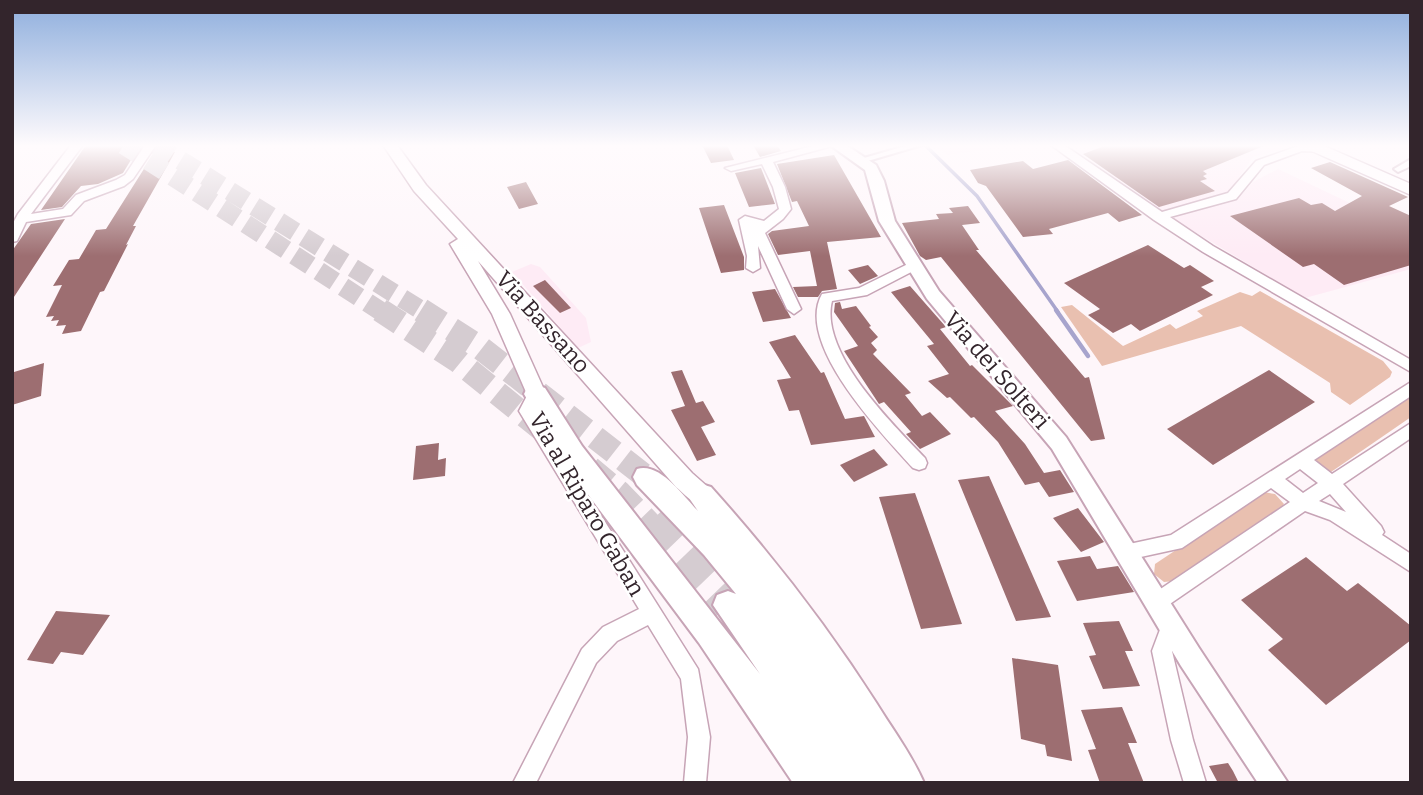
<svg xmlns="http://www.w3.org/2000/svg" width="1423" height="795" viewBox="0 0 1423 795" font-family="Bitter,serif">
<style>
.built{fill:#feebf5}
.green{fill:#e9c0b0}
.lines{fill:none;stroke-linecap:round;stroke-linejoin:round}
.stream-far1{stroke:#a7a4cd;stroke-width:3.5}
.stream{stroke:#a7a4cd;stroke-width:4.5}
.building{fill:#9d6e71}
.trunk-tunnel-far2{stroke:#d5ccd1;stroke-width:19;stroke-dasharray:19 10;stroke-linecap:butt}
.trunk-tunnel-far1{stroke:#d5ccd1;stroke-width:24;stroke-dasharray:24 12;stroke-linecap:butt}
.trunk-tunnel{stroke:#d5ccd1;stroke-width:32;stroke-dasharray:32 16;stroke-linecap:butt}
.pedestrian-casing{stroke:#c7a4b6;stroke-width:4}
.minor-casing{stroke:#c7a4b6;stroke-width:3}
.tertiary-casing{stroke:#c7a4b6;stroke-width:4}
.secondary-casing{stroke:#c7a4b6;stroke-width:3}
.trunk-casing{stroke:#c7a4b6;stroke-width:4}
.pedestrian{fill:#fff;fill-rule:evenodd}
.minor{fill:#fff;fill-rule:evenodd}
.tertiary{fill:#fff;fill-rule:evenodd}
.secondary{fill:#fff;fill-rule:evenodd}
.trunk{fill:#fff;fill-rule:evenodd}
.labels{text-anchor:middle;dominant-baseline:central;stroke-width:5;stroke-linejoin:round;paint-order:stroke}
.street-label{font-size:23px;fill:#33252c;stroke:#fff}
</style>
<rect width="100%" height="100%" fill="#fef6fa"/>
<path class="built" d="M936,145H1011L1012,146L947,155Z
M1098,145H1287L1291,147L1253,157L1229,192L1162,212L1078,152Z
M1278,169L1411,232V269L1305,298L1170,217L1238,199L1253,182Z
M531,264L540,267L586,318L591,342L578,348L512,272Z"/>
<path class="green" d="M1260,291L1383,361L1392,372L1390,377L1350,405L1331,392L1330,383L1241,326L1102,366L1061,307L1072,305L1123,346L1170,324L1176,329L1203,316L1197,311L1240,292L1252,296Z
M1411,395V417L1331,472L1325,473L1313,461Z
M1263,492L1275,494L1284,504L1282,507L1174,581L1164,582L1154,574L1155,564Z"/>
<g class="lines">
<path class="stream-far1" d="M925,145L977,196L1058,312"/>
<path class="stream" d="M1056,310L1088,356"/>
</g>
<path class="building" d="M86,145H140L123,173L98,184L81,186L62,207L41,210Z
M702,145H727L734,160L711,163Z
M753,145H777L781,151L760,157Z
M1107,145H1266L1203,171L1207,174L1203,176L1207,179L1200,181L1215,191L1159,207L1083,154Z
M175,152L133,226H136L126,245L128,244L104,291L100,292L81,331L62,334L66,325L56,326L59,320L51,321L54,316L46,317L62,285L53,286L69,260L79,259L96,230L106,229L154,153Z
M834,155L881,237L827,242L837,289L822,291L818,297H798L793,287L817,286L810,251L778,255L768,234L772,231L809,226L797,201L792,202L777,164Z
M1068,160L1142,215L1119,222L1108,213L1049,229L1053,234L1023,237L986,186L978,183L970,170L1023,161L1033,169Z
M1330,162L1408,197L1389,206L1411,216V265L1344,285L1314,264L1303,267L1230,216L1299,198L1311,205L1322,203L1335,211L1362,196L1311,168Z
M761,168L775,204L749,207L735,173Z
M526,182L538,204L519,209L507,187Z
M724,205L744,257V270L721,273L699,208Z
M968,206L980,223L962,225L979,250H976L1085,378L1089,377L1105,439L1091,441L941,257L926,260L920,256L902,223L939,219L936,214L953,213L949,208Z
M65,219L12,300V251L31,224Z
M1148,245L1184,268L1190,265L1214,281L1201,287L1213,295L1140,331L1131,324L1113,333L1088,315L1100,309L1064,283Z
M868,265L878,276L860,284L848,270Z
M545,280L571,308L560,313L533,286Z
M910,286L946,327L940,329L970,366L972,365L1013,406L995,411L1025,444L1044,473L1060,470L1074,492L1049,497L1039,482L1025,485L998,442L974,417L971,418L950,397L947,398L928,381L949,374L927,346L934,344L891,292Z
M775,289L791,318L763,322L752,292Z
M840,302L842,309L856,306L871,326L869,327L878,337L871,343L877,350L873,354L911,393L905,395L922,416L930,412L951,434L920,449L906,434L911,432L884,402L879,404L844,351L858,346L834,312L835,303Z
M795,335L821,373L824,372L845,419L864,416L875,437L811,445L799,410L789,411L777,380L791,378L769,342Z
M44,363L41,396L12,405L14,372Z
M682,370L696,403L703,401L715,422L701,427L716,455L697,461L671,410L685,406L671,372Z
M1269,370L1315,402L1213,465L1167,429Z
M439,443L438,460L446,458L445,476L413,480L416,446Z
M874,449L888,465L854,482L840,465Z
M989,476L1051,617L1016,621L958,480Z
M915,493L962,624L921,629L879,497Z
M1078,508L1104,542L1081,552L1053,518Z
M1090,556L1097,569L1118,566L1134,592L1077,601L1057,561Z
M1306,557L1347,591L1358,583L1411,626V640L1326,705L1268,650L1283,639L1241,600Z
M56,611L110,615L83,655L61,652L53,664L27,660Z
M1119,621L1133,651H1125L1140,686L1103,689L1089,656L1096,655L1083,623Z
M1012,658L1058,665L1072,761L1047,756L1045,745L1021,739Z
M1122,707L1137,743H1128L1144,783H1100L1088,750L1096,749L1081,710Z
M1228,763L1233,771L1239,783H1218L1209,766Z"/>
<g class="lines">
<path class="trunk-tunnel-far2" d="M124,145L382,312
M156,145L424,312"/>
<path class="trunk-tunnel-far1" d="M380,310L458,361L545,432
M421,310L478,346L646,477
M590,468L620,493L651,525"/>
<path class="trunk-tunnel" d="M649,523L728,605"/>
<defs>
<path id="pedestrian" d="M909,145H922L861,163L857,160Z
M1411,159V166L1398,172L1394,169Z"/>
<path id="minor" d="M71,145H83L31,214L63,209L76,195L116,180L125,175L145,145H156L133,179L124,186L84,201L71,215L26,222L17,241L12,242V225L18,214Z
M817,145H836L773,162L785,187L791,209L783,219L765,233L801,309L794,314L787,309L758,246L760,268L753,272L746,268L747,256L739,220L745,216L764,221L779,209L773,187L762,164L731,171L725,168Z
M1051,145H1064L1162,212L1228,193L1256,161L1301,145L1325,148V152L1302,151L1264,165L1236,199L1170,217L1213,246L1411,360V372L1203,252L1154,220Z
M914,261L921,265L919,268L867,295L832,301C819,353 893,424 925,458L927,463L925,468L919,470L913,468C882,434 794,343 822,294L859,288Z
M1411,382V396L1314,460L1332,474L1411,423V438L1343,484L1381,526L1384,532L1382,535L1411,554V572L1330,520L1305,511L1164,608L1157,611L1150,608L1147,602L1150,596L1290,502L1271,488L1182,548L1127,560L1120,558L1118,552L1120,546L1171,535ZM1300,469L1318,483L1303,493L1285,479ZM1330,494L1346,512L1319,501Z
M536,388L544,394L535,411L698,669L710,737L706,783H684L688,737L681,679L648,625L617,641L596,663L536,783H513L582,649L603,627L639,609L519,411L530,390Z
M1171,617L1178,619L1181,626L1172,651L1193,740L1206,783H1184L1171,740L1152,651L1164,619Z"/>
<path id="tertiary" d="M830,145H846L876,165L884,181L895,221L939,291L1066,437L1199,648L1288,783H1258L1181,666L1052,449L927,299L879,221L865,170Z"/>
<path id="secondary" d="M383,145H397L426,185L692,473L709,488L713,495L709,502C694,507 687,496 676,487L478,261L510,314L546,394L543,399L536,402L529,399L492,314L450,244L458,239L414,191Z
M1303,145H1322L1411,184V195L1305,148Z"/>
<path id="trunk" d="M536,385L545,388L582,446L760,674L713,605L717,595L728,591L736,594L704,555L637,485L633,477L637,469C660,462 683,496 698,511L687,495L691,487L701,484L711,487C772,555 828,627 877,704C893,730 912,755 924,783H793L699,643L563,461L524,394L527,388Z"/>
</defs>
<use href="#pedestrian" class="pedestrian-casing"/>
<use href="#minor" class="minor-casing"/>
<use href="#tertiary" class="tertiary-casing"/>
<use href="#secondary" class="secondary-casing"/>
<use href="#trunk" class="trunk-casing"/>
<use href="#pedestrian" class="pedestrian"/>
<use href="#minor" class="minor"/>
<use href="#tertiary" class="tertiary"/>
<use href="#secondary" class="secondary"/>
<use href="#trunk" class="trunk"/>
</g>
<linearGradient id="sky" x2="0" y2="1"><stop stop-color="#8eaedd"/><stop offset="0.57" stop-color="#fffbfd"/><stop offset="1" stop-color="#fffbfd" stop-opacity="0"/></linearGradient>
<rect width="1423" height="256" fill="url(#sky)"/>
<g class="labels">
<g class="street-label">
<text transform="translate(543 322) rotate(48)">Via Bassano</text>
<text transform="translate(997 370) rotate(49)">Via dei Solteri</text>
<text transform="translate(587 504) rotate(60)">Via al Riparo Gaban</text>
</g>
</g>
<rect width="1423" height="795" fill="none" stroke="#33252c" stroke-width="28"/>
</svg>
